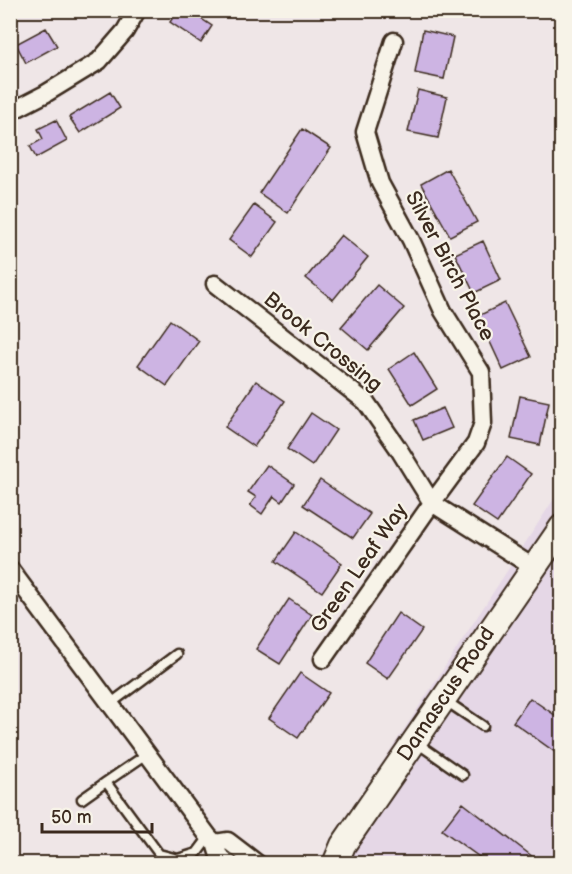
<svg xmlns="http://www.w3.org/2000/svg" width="572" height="874" viewBox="0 0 572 874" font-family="'Balsamiq Sans',sans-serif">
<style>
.built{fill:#e5d7e6}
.building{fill:#cdb4e3;stroke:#3b2a1e;stroke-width:1.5}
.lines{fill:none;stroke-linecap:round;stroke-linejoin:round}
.lane-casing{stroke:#3b2a1e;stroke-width:13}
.street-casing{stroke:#3b2a1e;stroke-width:21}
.secondary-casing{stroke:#3b2a1e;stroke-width:28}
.lane{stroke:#f7f3e8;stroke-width:8}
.street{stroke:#f7f3e8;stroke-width:16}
.secondary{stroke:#f7f3e8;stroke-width:24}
.labels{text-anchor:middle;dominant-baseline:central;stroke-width:4.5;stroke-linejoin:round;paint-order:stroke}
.street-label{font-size:21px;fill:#3b2a1e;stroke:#f7f3e8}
</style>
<rect width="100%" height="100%" fill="#efe6e7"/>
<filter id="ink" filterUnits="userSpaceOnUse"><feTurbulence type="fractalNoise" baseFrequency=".0167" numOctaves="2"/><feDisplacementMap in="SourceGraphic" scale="12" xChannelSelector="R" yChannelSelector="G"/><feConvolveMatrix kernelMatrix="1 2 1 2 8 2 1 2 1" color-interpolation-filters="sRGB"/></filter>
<g filter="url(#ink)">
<path class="built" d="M561,488V863L334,864L351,811Z"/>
<path class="building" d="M178,10H188L212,26L201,43L170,22Z
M46,28L57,46L26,63L16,44Z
M423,30L453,37L444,79L415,73Z
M418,90L447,97L438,138L408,132Z
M110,92L120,108L80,133L69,117Z
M56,120L67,141L36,158L30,146L43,139L38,129Z
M302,129L331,148L288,213L259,193Z
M448,169L477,222L450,236L421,184Z
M254,205L277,222L252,257L229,240Z
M341,235L368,257L333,300L306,278Z
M483,241L501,280L474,293L455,254Z
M377,285L404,308L368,350L341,327Z
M505,303L531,357L503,370L478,316Z
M170,320L199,341L167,386L138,365Z
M414,352L437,389L412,405L389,369Z
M256,381L285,401L254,447L225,427Z
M520,396L549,402L540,445L511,439Z
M443,408L452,428L423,440L414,420Z
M311,413L336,430L312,466L287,449Z
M507,457L531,474L497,523L472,506Z
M267,465L294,484L282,502L274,496L262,514L250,505L256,497L248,492Z
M320,480L370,514L353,538L303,505Z
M296,532L342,563L322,592L276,561Z
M289,599L312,615L280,664L256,649Z
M398,613L422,630L388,679L365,663Z
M300,673L329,693L298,738L269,718Z
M530,698L562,720V757L513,722Z
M463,803L542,864H489L442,830Z"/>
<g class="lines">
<defs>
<path id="lane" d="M446,701L483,726
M110,704L177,654
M417,743L463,775
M147,754L106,782L159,854L178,859L197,853L209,837
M82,799L106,782"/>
<path id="street" d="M10,112L45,94L99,61L125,31L137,10
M215,284L366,402L398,448L432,503L533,567
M10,569L209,837L215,843
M323,659L432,503L476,443L483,423L481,372L443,311L411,240L380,183L365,132L394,41
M230,864L219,856L215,843L228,841L258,864"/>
<path id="secondary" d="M335,864L343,845L562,527"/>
</defs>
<use href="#lane" class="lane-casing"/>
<use href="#street" class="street-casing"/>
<use href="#secondary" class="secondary-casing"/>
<use href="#lane" class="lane"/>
<use href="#street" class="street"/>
<use href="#secondary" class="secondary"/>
</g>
</g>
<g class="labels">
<g class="street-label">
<text transform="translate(450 266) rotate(62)">Silver Birch Place</text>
<text transform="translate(323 342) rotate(39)">Brook Crossing</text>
<text transform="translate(359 568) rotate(-55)">Green Leaf Way</text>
<text transform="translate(446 694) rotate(-56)">Damascus Road</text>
</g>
</g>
<rect width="572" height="874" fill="none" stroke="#f7f3e8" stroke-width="36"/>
<rect x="18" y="18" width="536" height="838" fill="none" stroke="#3b2a1e" stroke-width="2" filter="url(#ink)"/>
<path d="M42 823v9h110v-9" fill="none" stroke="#3b2a1e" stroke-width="3"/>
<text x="51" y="823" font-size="18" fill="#3b2a1e" stroke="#f7f3e8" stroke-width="4.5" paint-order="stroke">50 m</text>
</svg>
